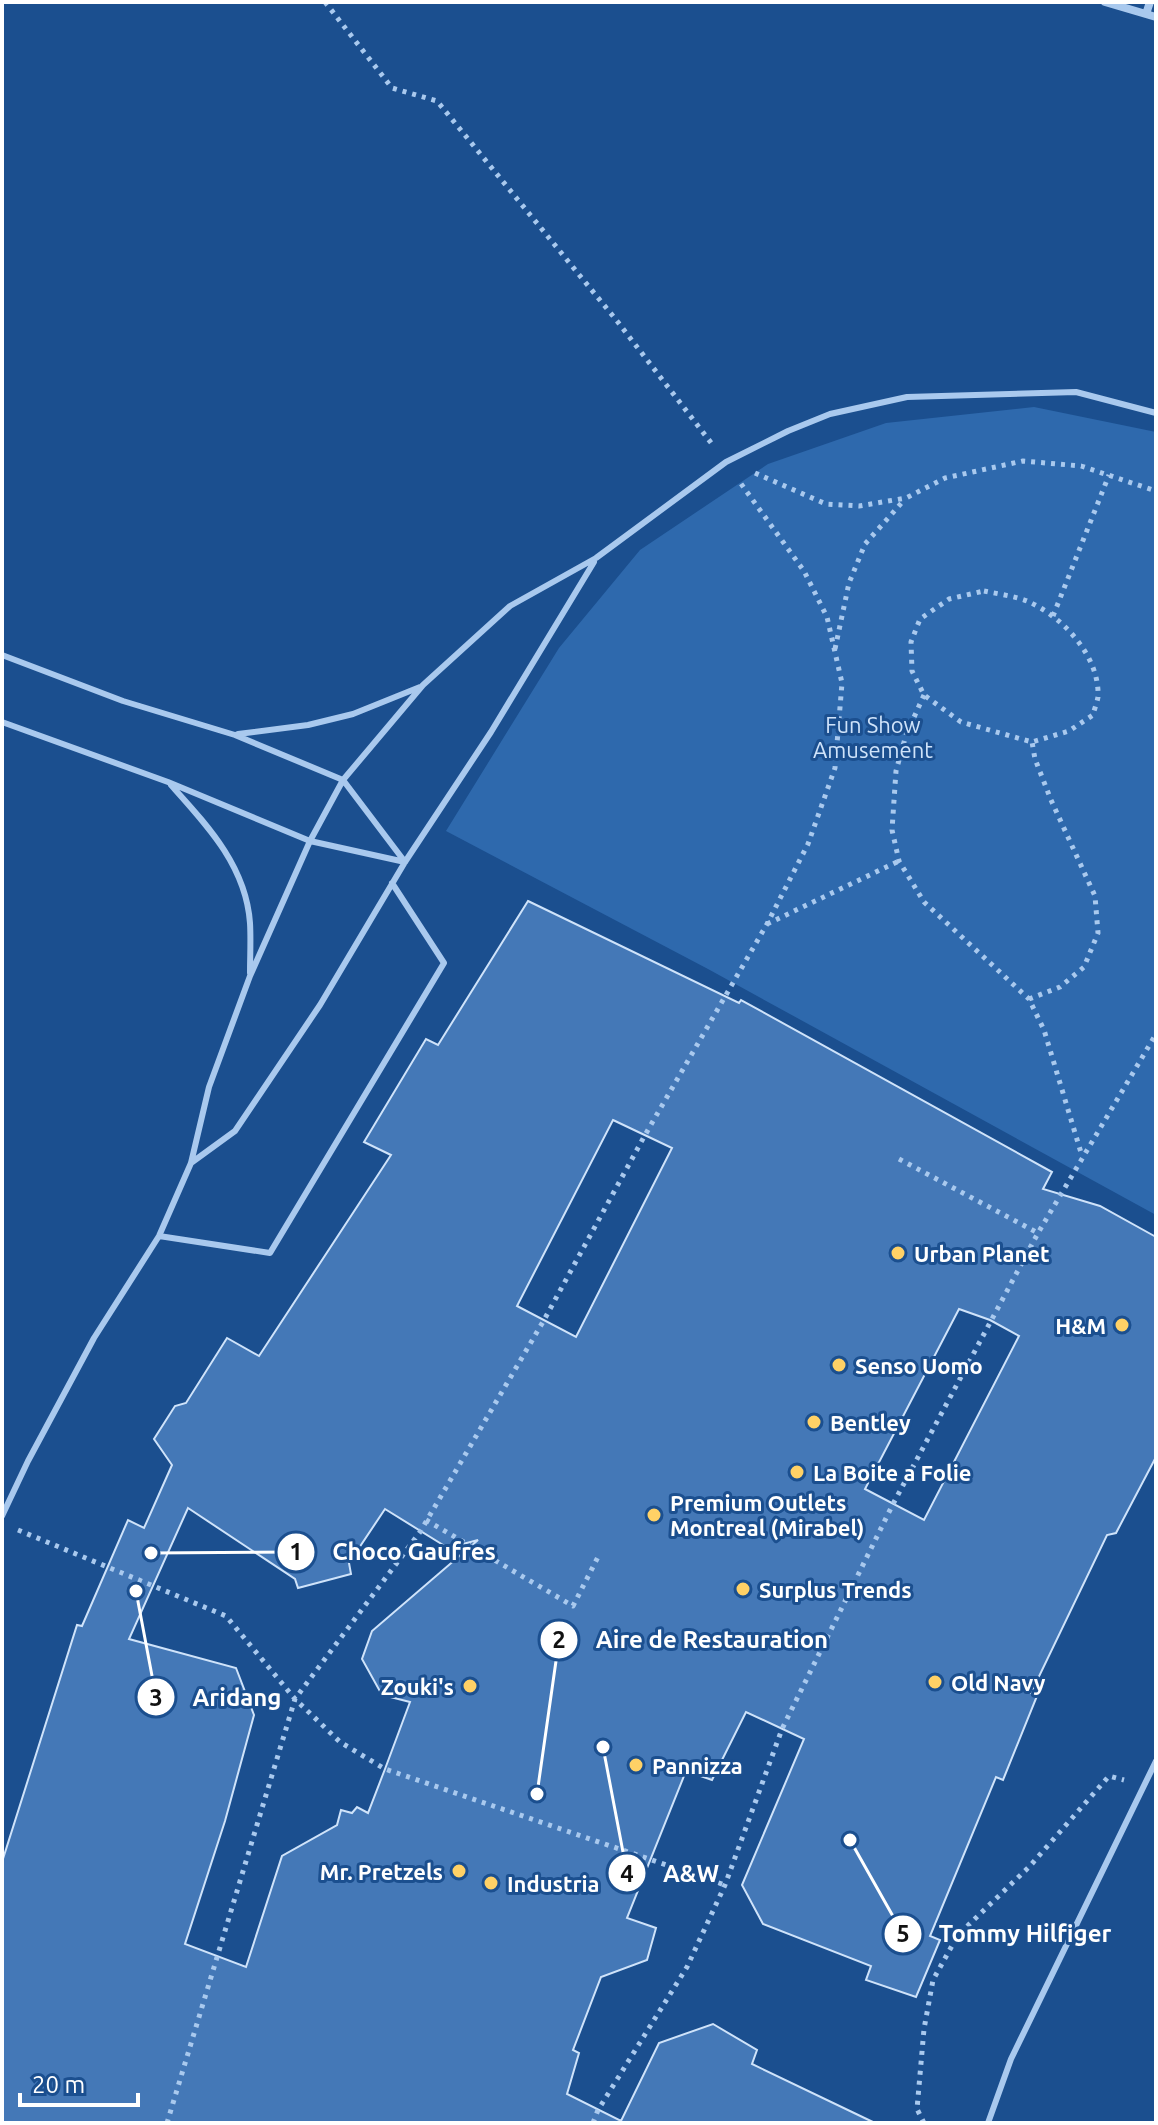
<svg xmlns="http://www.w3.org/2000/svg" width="1158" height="2125" viewBox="0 0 1158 2125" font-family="Ubuntu,sans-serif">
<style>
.green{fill:#2e69ad}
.building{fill:#4478b7;stroke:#cfe3fa;stroke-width:2;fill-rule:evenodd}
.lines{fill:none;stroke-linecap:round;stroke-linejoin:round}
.path{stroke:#a9c9ee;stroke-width:5;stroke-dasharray:4 6;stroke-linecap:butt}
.lane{stroke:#a9c9ee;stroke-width:6}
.street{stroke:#a9c9ee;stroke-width:8}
.poi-dot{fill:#ffd166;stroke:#1b4f8f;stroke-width:3}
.labels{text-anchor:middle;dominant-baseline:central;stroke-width:6;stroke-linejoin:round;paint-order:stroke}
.park-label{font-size:22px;fill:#cfe3fa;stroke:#1b4f8f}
.poi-label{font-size:22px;font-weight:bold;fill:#fff;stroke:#1b4f8f;text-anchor:start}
.leader{fill:none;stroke:#fff;stroke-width:3}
.callout-dot{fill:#fff;stroke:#1b4f8f;stroke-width:3}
.mark-label{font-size:24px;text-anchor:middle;font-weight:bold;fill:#111}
.callout-label{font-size:24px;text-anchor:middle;font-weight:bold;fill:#fff;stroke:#1b4f8f;stroke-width:6;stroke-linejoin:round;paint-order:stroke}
</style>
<rect width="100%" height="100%" fill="#1b4f8f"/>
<path class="green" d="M1034,407L1156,432V1215L708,969L446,831L559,648L640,550L768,464L886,423Z"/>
<path class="building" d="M528,901L739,1003L741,1000L1052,1172L1043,1189L1100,1206L1156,1237V1457L1116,1533L1107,1535L1031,1693L1037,1696L1003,1780L996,1777L930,1936L940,1940L916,1997L866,1980L871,1966L763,1924L742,1885L804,1739L746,1712L712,1780L686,1771L627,1918L656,1928L647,1960L601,1977L573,2050L579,2053L567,2094L621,2121L659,2043L713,2024L757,2050L752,2064L875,2123H2V1862L77,1625L82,1626L128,1520L144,1528L172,1465L154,1439L175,1406L186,1403L227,1338L259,1356L391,1155L364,1142L426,1039L438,1045ZM613,1120L672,1148L576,1337L517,1306ZM959,1309L990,1320L1019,1336L924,1520L865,1489ZM188,1508L295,1579L298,1588L351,1574L349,1563L385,1509L448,1548L478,1540L372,1631L362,1659L382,1695L410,1702L385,1769L368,1813L357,1807L352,1813L341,1810L337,1825L282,1856L246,1967L185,1944L225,1821L254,1715L236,1668L129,1639Z"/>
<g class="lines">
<path class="path" d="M325,2L392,88L437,101L617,321L712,444
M755,473L826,504L859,506L906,498L945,478L1023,461L1081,466L1156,491
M984,591C998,594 1014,596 1027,601C1062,616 1100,656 1098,697C1097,703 1094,710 1093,715L1069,731L1032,742L961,722L924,695L912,671L911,642L920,619L949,599Z
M1053,616L1109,475
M835,649L849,583L865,544L905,499
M924,695L906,735L896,771L892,830L899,861L924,902L1029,999L1044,1030L1082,1156
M767,924L899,861
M1029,999L1060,987L1084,967L1098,933L1095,896L1051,800L1035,759L1032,742
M899,1159L1038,1233
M426,1520L573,1606L598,1557
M18,1530L226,1616L295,1699L340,1742L385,1769L725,1885
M167,2123L295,1699L420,1532L544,1320L645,1135L767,924L808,844L835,768L842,683L827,617L804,571L739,481
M593,2123L598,2110L687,1967L725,1885L782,1729L893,1504L1038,1233L1156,1034
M924,2123L917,2109L924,2029L933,1980L958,1935L1030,1866L1109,1776L1124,1780"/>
<path class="lane" d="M2,655L123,701L235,735L343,780L405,862
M2,722L168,782L310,841L405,862
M238,734L308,725L353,714L420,687
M171,785C207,825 246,866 250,923C251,940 250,957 250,973
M191,1163L235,1131L320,1005L405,862L491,732L594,562
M159,1236L270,1253L444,963L392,883
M2,1516L28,1461L94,1338L159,1236L191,1163L209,1087L250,976L310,841L343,780L423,685L510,606L596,558L726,462L788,431L830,414L907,397L1076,392L1156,413
M988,2123L1011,2059L1156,1761"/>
<path class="street" d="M1105,2L1156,17
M1146,14L1150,2"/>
</g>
<g class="poi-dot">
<circle cx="898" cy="1253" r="8"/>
<circle cx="1122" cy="1325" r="8"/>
<circle cx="839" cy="1365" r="8"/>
<circle cx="814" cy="1422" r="8"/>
<circle cx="797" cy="1472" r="8"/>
<circle cx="654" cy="1515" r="8"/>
<circle cx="743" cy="1589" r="8"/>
<circle cx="935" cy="1682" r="8"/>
<circle cx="470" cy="1686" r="8"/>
<circle cx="636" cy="1765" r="8"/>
<circle cx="459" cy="1871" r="8"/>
<circle cx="491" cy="1883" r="8"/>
</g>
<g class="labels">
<g class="park-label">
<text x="873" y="724">Fun Show<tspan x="873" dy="25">Amusement</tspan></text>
</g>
<g class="poi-label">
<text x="914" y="1253">Urban Planet</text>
<text x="1106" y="1325" text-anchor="end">H&amp;M</text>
<text x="855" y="1365">Senso Uomo</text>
<text x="830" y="1422">Bentley</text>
<text x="813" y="1472">La Boite a Folie</text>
<text x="670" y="1502">Premium Outlets<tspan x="670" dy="25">Montreal (Mirabel)</tspan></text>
<text x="759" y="1589">Surplus Trends</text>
<text x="951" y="1682">Old Navy</text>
<text x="454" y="1686" text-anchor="end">Zouki's</text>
<text x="652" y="1765">Pannizza</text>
<text x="443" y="1871" text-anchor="end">Mr. Pretzels</text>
<text x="507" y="1883">Industria</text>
</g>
</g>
<path class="leader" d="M151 1553L296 1552M537 1794L559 1640M136 1591L156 1697M603 1747L627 1873M850 1840L903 1934"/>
<g class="callout-dot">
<circle cx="151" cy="1553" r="8"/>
<circle cx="537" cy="1794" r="8"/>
<circle cx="136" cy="1591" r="8"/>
<circle cx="603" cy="1747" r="8"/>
<circle cx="850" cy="1840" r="8"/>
<circle cx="296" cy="1552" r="20"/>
<circle cx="559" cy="1640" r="20"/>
<circle cx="156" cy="1697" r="20"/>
<circle cx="627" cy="1873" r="20"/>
<circle cx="903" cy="1934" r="20"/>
</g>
<g class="mark-label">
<text x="296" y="1560">1</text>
<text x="559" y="1648">2</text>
<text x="156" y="1706">3</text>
<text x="627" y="1882">4</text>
<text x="903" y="1942">5</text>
</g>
<g class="callout-label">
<text x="414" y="1560">Choco Gaufres</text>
<text x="712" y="1648">Aire de Restauration</text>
<text x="237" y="1706">Aridang</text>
<text x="691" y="1882">A&amp;W</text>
<text x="1025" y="1942">Tommy Hilfiger</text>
</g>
<rect width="1158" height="2125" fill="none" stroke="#ffffff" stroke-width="8"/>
<path d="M20 2093v12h118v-12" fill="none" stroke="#ffffff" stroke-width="4"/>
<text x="32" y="2093" font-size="24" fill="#ffffff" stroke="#1b4f8f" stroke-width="6" paint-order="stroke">20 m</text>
</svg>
